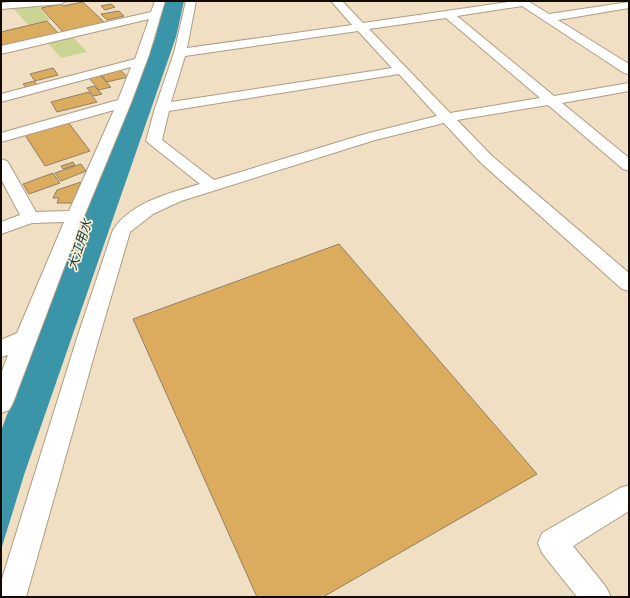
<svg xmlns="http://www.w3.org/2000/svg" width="630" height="598" viewBox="0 0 630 598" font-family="'Varela Round','Noto Sans JP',sans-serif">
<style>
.green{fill:#cbd493}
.water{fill:#3a95a8}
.building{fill:#dcac5e;stroke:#8f7f66}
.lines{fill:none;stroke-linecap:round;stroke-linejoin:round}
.street-casing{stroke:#ad9d83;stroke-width:2}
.street{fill:#fff;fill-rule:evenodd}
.labels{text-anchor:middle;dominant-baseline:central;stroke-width:3.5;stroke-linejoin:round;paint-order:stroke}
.water-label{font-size:13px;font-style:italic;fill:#073f4a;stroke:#feecd1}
</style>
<rect width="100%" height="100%" fill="#f1dfc4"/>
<path class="green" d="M37,5L50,20L28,25L12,7Z
M72,36L87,52L61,58L47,42Z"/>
<path class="water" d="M165,1H184L176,37L24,475L1,550V431L34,342L154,42Z"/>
<path class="building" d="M83,2L105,23L64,33L41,8L61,4L63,6Z
M111,4L115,7L105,10L101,6Z
M119,11L124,16L107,20L101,14Z
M47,21L59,34L4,47L1,43V32Z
M53,68L58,75L35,81L30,74Z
M120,70L128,77L107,82L101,75Z
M100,75L111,87L99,90L89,78Z
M34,81L37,85L26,88L23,84Z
M94,86L102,94L94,96L87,88Z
M89,92L97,102L57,112L51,102Z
M68,122L90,151L45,166L25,135Z
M73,162L75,165L63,169L61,166Z
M81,164L86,171L61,181L55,173Z
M53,173L60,183L29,194L23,184Z
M81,182L73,203H57L59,198H53L57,190Z
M339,244L537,474L323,597H257L133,319Z"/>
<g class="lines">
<defs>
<path id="street" d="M22,1H66L61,4L1,9V3Z
M155,1H165L149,55L131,103L76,236L13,403L9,410L1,413V374L8,355L1,357V340L17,333L64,222L32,223L1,234V222L20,215L1,179V159L7,161L9,164L36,212L69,211L114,110L1,142V133L118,100L131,67L1,102V94L135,59L149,19L1,54V46L151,12Z
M186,1H196L187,48L352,25L331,1H342L363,23L516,1H528L549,14L629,2V8L558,20L629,64V74L624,73L522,6L457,16L554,96L629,83V91L562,103L629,158V171L623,169L548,105L457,120L492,156L629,273V291L622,289L480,162L444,123L375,140L181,201L153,214L130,232L99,338L26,597H1V582L77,338L113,230C131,202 170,193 200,184L146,141L155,108L174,53ZM446,18L540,98L450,113L369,29ZM358,31L392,68L171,102L185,56ZM399,74L437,116L365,134L214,180L162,140L169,111Z
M629,485V511L573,546L606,587L611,597H577L542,553L538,543L542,533L620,488Z"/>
</defs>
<use href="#street" class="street-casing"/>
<use href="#street" class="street"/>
</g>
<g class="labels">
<g class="water-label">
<text transform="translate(80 245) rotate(-72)">大江用水</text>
</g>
</g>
<rect width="630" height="598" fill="none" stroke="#110b04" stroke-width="4"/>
</svg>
